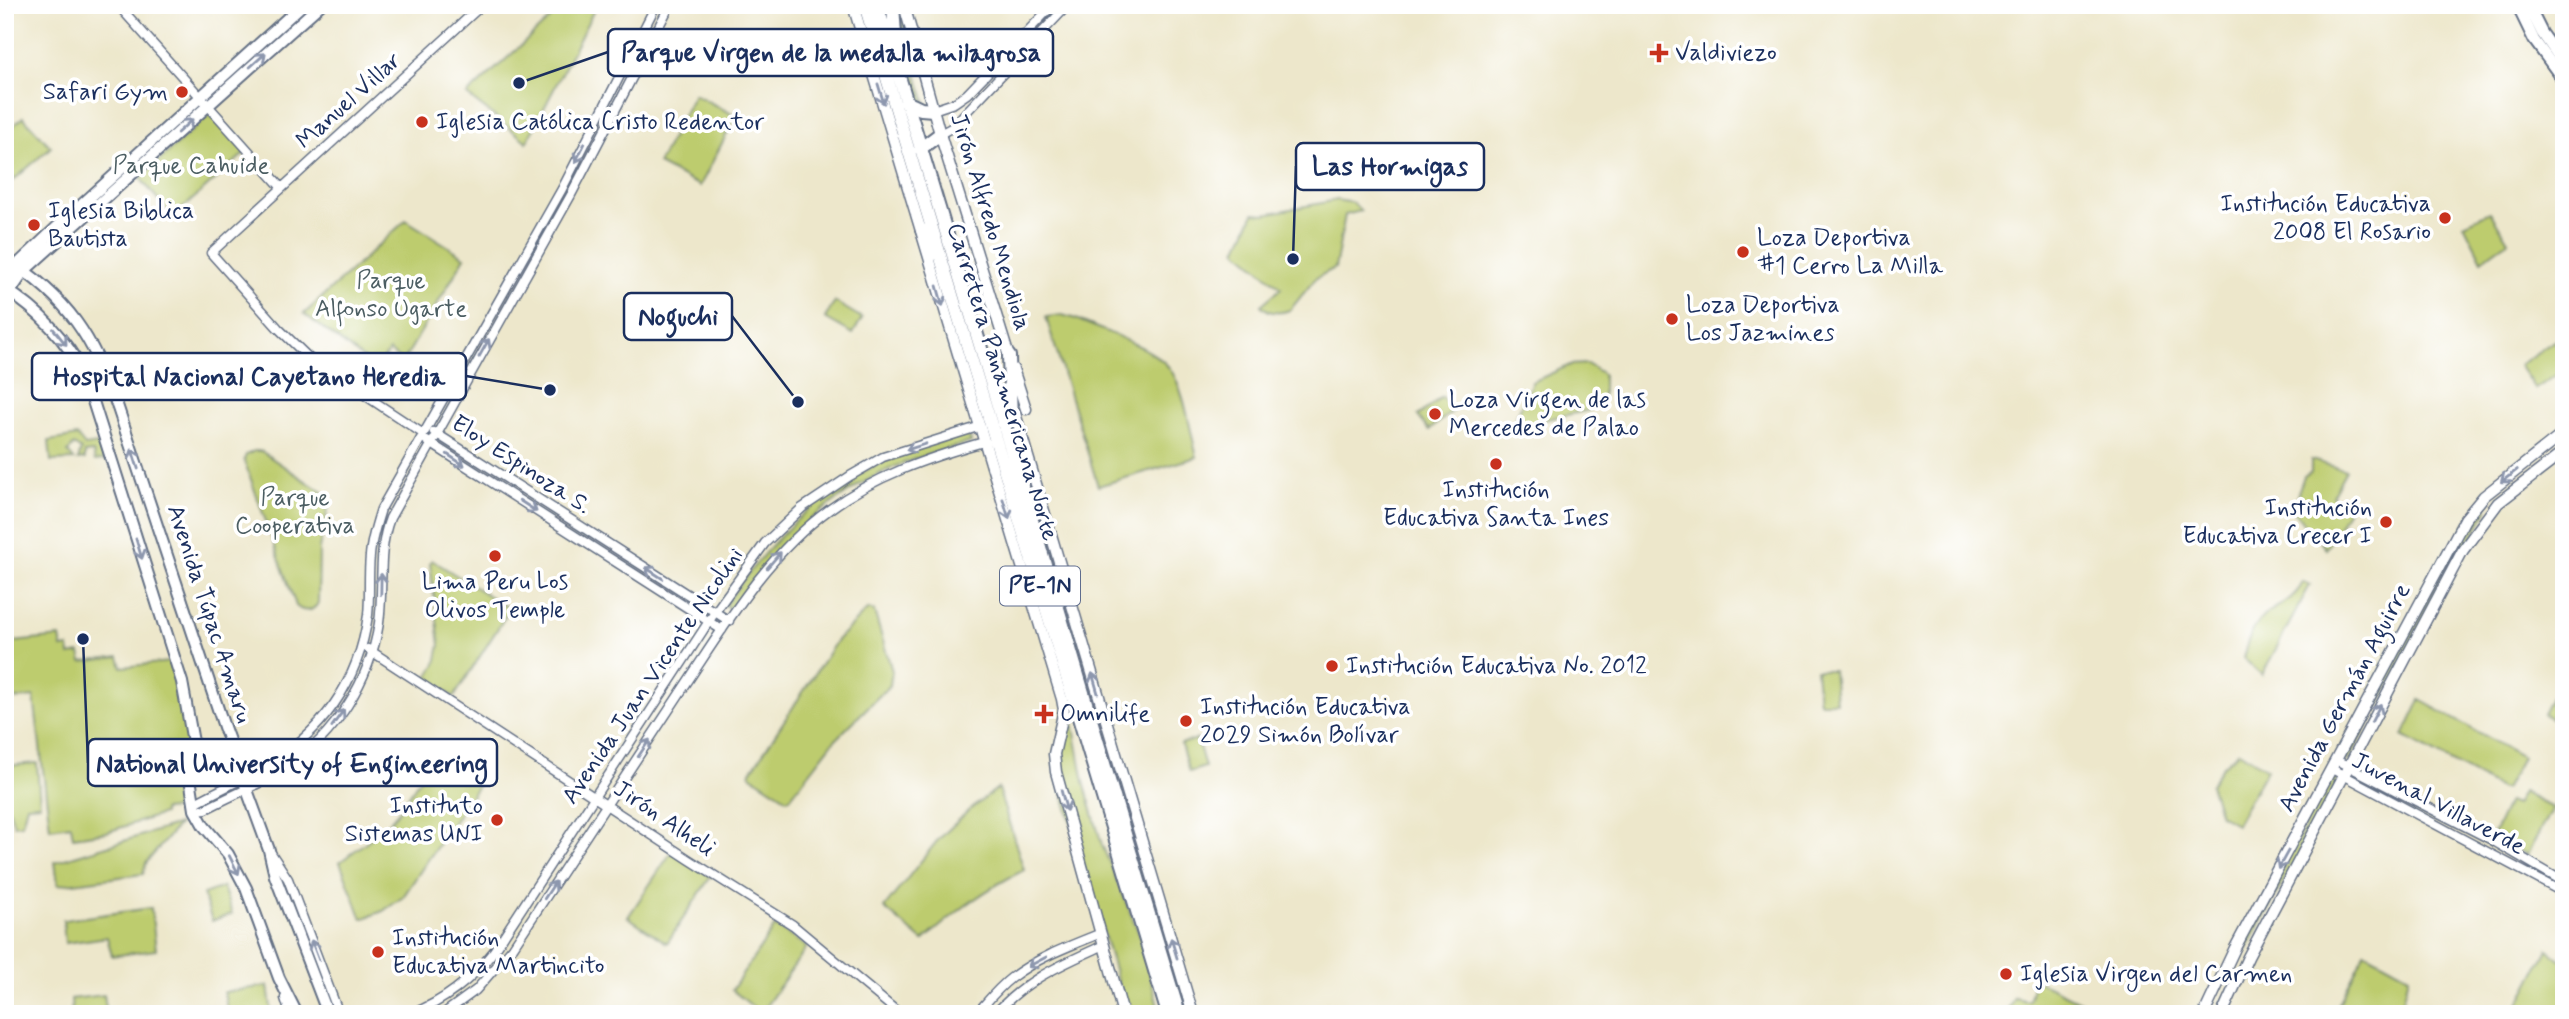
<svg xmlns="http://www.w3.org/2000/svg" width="2569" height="1019" viewBox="0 0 2569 1019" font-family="Mynerve,sans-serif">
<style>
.green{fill:#bdcc6e;stroke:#6c7e66;stroke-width:2}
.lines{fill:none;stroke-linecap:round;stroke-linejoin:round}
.tertiary-casing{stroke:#646f84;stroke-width:11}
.secondary-casing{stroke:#646f84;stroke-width:13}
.primary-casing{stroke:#646f84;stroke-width:14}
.motorway-casing{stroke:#646f84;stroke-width:16}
.tertiary{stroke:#fff;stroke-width:8}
.secondary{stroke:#fff;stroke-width:10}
.primary{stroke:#fff;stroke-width:10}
.motorway{stroke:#fff;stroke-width:12}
.oneway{stroke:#8d97ae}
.poi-dot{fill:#c8321e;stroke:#fff;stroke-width:2.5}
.labels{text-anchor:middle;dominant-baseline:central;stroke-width:7;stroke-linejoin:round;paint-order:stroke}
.shield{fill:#fff;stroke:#5f6d8e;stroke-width:2}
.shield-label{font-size:23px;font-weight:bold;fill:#1b2f5e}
.poi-label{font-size:24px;fill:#1b2f5e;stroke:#fff;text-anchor:start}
.street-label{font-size:24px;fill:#1b2f5e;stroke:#fff}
.park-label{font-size:24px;fill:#4c5e63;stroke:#fff}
.leader{fill:none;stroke:#1b2f5e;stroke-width:2.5}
.callout-dot{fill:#1b2f5e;stroke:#fff;stroke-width:2.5}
.callout{fill:#fff;stroke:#1b2f5e;stroke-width:2.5}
.callout-label{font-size:26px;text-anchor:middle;font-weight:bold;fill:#1b2f5e}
</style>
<rect width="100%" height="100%" fill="#fff"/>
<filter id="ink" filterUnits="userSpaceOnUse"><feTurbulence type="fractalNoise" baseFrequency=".0143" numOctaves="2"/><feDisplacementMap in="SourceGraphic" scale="14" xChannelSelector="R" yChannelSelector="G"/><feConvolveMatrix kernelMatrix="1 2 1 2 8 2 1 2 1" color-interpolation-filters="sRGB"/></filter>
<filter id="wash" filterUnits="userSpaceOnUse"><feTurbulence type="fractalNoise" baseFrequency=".00686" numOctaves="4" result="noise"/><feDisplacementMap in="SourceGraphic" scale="28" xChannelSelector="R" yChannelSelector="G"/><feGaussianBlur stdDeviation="1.57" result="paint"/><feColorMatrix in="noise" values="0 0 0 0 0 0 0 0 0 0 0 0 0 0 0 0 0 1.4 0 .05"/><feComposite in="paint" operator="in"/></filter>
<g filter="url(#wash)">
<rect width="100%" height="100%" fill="#ede7cb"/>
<path class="green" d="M565,5H594V10L527,142L467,95Z
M901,10L911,58L926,103L913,96L902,49Z
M694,94L736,116L700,186L658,164Z
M210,114L245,150L244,154L175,215H171L140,178Z
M23,117L51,147L6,187L5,133Z
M1337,200L1353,203L1361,211L1345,215L1335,268L1316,278L1290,310C1279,314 1269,314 1261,305L1281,288L1237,250L1254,213L1265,214Z
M2490,212L2508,241L2482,260L2464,224Z
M406,220L465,257L403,362L389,351L377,369L304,314Z
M835,302L862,318L853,334L825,318Z
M1062,315L1076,319C1100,330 1156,348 1170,369C1185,390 1190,431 1197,457L1098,486L1046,317Z
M2564,334V370L2535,389L2519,365Z
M1587,364L1603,374V397L1590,410L1543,420L1511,433L1512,426L1532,382L1570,365Z
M1442,397L1453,411L1429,430L1418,416Z
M968,433L971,442C946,450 918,456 894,467C825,498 774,548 731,609L725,605C767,544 821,486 892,458C917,448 943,441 968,433Z
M77,436L85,446L98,444L105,460L95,461L93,452L85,453V459L78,460L81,450L74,445L68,452L74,460L51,461L49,441Z
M254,451H261L328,496L330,500L319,549L318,603C313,612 304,613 296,606L244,460L246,455Z
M2311,460L2346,470L2332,496L2350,506L2326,549L2292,509L2304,476L2311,472Z
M2483,505L2487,510L2348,761L2343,758L2466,523Z
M432,560L510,609L454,697L427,679L436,664L440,645L430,563Z
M2303,582L2310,585L2262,675L2243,658C2247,642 2253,624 2266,614C2281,604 2295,599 2303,582Z
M868,609L874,611L892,671L890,685L834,741L790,798L787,799L752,776L750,773L837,640Z
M60,637L62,648L69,647L70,655L80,653L82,662L119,657L122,667L169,662C185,709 194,742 185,791L179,795L181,799L177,801L176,809L163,810V814L107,832L73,837L71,825L50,828L34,697L13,699L5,643Z
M1816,670H1833L1836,702H1819Z
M2564,672V724L2543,714Z
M2420,700L2522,757L2506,788L2501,789L2403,736Z
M1070,706L1084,782L1102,845L1139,933L1160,1014H1127L1064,798L1058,754Z
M1197,739L1205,767L1189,772L1181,744Z
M2239,751L2267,769L2236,824L2220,815L2210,785L2221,768Z
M435,756L479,784L403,897L383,911L362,919L340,862L384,828L397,813Z
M37,763L40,804L27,805L22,824L14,825L9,809H5V766Z
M2331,777L2338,780L2247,950L2241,947Z
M998,788L1024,870C982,891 958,910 923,941L884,908L937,841L968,811Z
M2522,792L2552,808L2527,855L2492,836L2508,802L2515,805Z
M179,824L146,863L143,874L58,885L55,862Z
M672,851L711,876L667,943L628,917Z
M223,887L232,914L212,921L203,894Z
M151,908L156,950L112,956L107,937L65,943L63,920Z
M775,926L807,947L761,1013L732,990Z
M2548,949L2564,962V1014H2514Z
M2365,952L2409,976L2400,1014L2334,1013Z
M2035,980L2096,1009L2095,1014H2006L2014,998L2029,1001Z
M268,986L272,1014H228L224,992Z
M104,995L107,1014H72L71,999Z"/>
</g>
<g filter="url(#ink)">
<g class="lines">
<defs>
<path id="tertiary" d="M118,5L282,188
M656,5L562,189L381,509C376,525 371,540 370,556C368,576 370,595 368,615C359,682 322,734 263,767C242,780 219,790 197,802L195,810L206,809C232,795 261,784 286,768C335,736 370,681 379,623C384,588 377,552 390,518L571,195L670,5
M933,110L954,103L967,94L1053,5
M940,134L951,128L1068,5
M419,431L310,359L278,328L211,253L482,5
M434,432L729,621
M427,441L722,630
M368,649L690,860L793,925L900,1014
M2336,760L2490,839L2564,882
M2332,769L2564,893
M271,853L288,879L339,1014
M285,998L290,1014
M411,1014C445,1001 472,979 494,951L715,612L765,543L802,508L850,476L883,457L981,426
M443,1014L476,990L513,947C569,863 624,777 680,693C724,627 765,556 830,509C875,476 928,458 980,443H987
M976,1014C987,1002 998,988 1011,978C1037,958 1069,946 1099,934
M995,1014C1026,979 1061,965 1102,946"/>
<path id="secondary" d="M853,5L1062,699L1064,710L1054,754L1056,772L1123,1014
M904,5L940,134L1010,360
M1013,369L1026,409
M1015,413L1193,1014
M2204,1014L2235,948L2465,519L2484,496L2564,433
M2222,1014L2248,957L2463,550L2498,503L2564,452"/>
<path id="primary" d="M2517,5L2534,40L2564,81
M2528,5L2542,33L2564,64
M5,258C68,297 94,339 118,408L224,727L269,850L275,876L328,1014
M5,282L17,265L55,229L302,5
M5,289C40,311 66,339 85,376L182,682L193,742L190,778L195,810L204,826L228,854L246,888L279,978L297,1014
M10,292L25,270L320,5"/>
<path id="motorway" d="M865,5L1168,1014
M877,5C981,340 1077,678 1179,1014
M893,5L896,50
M906,102L921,109L933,110
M920,149L940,134
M922,230L934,253
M1009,356L1011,421"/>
</defs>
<use href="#tertiary" class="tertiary-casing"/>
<use href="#secondary" class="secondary-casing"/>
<use href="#primary" class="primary-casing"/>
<use href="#motorway" class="motorway-casing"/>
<use href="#tertiary" class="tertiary"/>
<use href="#secondary" class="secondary"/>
<use href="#primary" class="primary"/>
<use href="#motorway" class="motorway"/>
</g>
<defs><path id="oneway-shaft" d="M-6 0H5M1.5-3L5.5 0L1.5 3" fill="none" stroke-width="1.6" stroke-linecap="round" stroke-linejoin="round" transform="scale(1.75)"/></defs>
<g class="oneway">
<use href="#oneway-shaft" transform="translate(258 60) rotate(-42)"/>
<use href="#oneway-shaft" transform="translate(881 94) rotate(73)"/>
<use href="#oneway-shaft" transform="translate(185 126) rotate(-42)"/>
<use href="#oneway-shaft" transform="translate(580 153) rotate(117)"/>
<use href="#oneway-shaft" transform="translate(940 296) rotate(74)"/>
<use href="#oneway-shaft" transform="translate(60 337) rotate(51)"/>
<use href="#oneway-shaft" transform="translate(484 348) rotate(-61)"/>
<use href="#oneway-shaft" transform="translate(916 447) rotate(162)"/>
<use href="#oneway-shaft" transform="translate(135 459) rotate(-108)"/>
<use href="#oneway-shaft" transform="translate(456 460) rotate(33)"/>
<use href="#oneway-shaft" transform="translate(2509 476) rotate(142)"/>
<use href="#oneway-shaft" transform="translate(528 506) rotate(33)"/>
<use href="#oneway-shaft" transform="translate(1006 509) rotate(73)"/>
<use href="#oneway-shaft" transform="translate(139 549) rotate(73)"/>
<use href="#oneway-shaft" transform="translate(774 560) rotate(-49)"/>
<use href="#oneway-shaft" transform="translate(654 573) rotate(-147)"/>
<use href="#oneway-shaft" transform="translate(381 584) rotate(-89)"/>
<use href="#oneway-shaft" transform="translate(1095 683) rotate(-106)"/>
<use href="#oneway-shaft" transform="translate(2376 713) rotate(-63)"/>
<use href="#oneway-shaft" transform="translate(338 718) rotate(-54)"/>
<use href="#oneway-shaft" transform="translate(644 748) rotate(-56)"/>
<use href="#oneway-shaft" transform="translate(1064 801) rotate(75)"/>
<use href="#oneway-shaft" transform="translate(2283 860) rotate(119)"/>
<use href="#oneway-shaft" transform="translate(234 865) rotate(63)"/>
<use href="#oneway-shaft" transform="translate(550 890) rotate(-57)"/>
<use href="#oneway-shaft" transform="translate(1174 948) rotate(-107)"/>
<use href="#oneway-shaft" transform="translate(315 950) rotate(-111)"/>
<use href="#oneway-shaft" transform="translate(1037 962) rotate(152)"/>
</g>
</g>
<g class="poi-dot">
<path d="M1655.5 42.5h7v7h7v7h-7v7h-7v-7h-7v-7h7z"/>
<circle cx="182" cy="92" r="7"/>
<circle cx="422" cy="122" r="7"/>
<circle cx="2445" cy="218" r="7"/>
<circle cx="34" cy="225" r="7"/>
<circle cx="1743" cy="252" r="7"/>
<circle cx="1672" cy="319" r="7"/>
<circle cx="1435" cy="414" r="7"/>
<circle cx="1496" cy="464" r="7"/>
<circle cx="2386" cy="522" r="7"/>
<circle cx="495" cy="556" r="7"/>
<circle cx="1332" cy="666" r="7"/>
<path d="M1040.5 703.5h7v7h7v7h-7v7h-7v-7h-7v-7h7z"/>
<circle cx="1186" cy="721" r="7"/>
<circle cx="497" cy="820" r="7"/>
<circle cx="378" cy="952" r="7"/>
<circle cx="2006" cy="974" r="7"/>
</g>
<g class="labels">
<rect class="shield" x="1000" y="566.5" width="80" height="39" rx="5"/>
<g class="shield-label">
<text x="1040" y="586">PE-1N</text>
</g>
<g class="poi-label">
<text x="1675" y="53">Valdiviezo</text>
<text x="168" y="92" text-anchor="end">Safari Gym</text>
<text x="436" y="122">Iglesia Católica Cristo Redentor</text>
<text x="2431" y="204" text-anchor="end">Institución Educativa<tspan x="2431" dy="28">2008 El Rosario</tspan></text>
<text x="48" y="211">Iglesia Biblica<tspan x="48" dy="28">Bautista</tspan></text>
<text x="1757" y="238">Loza Deportiva<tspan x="1757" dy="28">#1 Cerro La Milla</tspan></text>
<text x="1686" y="305">Loza Deportiva<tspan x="1686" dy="28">Los Jazmines</tspan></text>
<text x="1449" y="400">Loza Virgen de las<tspan x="1449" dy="28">Mercedes de Palao</tspan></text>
<text x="1496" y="490" text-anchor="middle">Institución<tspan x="1496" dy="28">Educativa Santa Ines</tspan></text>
<text x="2372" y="508" text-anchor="end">Institución<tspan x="2372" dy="28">Educativa Crecer I</tspan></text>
<text x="495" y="582" text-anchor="middle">Lima Peru Los<tspan x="495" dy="28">Olivos Temple</tspan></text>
<text x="1346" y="666">Institución Educativa No. 2012</text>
<text x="1200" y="707">Institución Educativa<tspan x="1200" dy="28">2029 Simón Bolívar</tspan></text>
<text x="1060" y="714">Omnilife</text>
<text x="483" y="806" text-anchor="end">Instituto<tspan x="483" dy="28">Sistemas UNI</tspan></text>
<text x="392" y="938">Institución<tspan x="392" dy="28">Educativa Martincito</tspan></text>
<text x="2020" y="974">Iglesia Virgen del Carmen</text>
</g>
<g class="street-label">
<text transform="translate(349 101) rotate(-42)">Manuel Villar</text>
<text transform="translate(990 222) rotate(73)">Jirón Alfredo Mendiola</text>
<text transform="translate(1002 382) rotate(73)">Carretera Panamericana Norte</text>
<text transform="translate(521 465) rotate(33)">Eloy Espinoza S.</text>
<text transform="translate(209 614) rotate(72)">Avenida Túpac Amaru</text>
<text transform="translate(653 676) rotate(-56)">Avenida Juan Vicente Nicolini</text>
<text transform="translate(2345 698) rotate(-62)">Avenida Germán Aguirre</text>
<text transform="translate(2438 804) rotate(28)">Juvenal Villaverde</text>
<text transform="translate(664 819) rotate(34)">Jirón Alheli</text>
</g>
<g class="park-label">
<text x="191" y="166">Parque Cahuide</text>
<text x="391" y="281">Parque<tspan x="391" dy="28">Alfonso Ugarte</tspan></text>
<text x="295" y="498">Parque<tspan x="295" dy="28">Cooperativa</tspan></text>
</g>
</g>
<path class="leader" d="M519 83L608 52M1293 259L1296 166M798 402L732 316M550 390L466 376M83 639L88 763"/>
<g class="callout-dot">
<circle cx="519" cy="83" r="7"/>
<circle cx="1293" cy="259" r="7"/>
<circle cx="798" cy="402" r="7"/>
<circle cx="550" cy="390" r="7"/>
<circle cx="83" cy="639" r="7"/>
</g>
<g class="callout">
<rect x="608" y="29" width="445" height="47" rx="7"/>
<rect x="1296" y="143" width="188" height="47" rx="7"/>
<rect x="624" y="293" width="108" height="47" rx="7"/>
<rect x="32" y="353" width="434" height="47" rx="7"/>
<rect x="88" y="739" width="409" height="47" rx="7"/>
</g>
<g class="callout-label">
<text x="831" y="61">Parque Virgen de la medalla milagrosa</text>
<text x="1390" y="175">Las Hormigas</text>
<text x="678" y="325">Noguchi</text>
<text x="249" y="385">Hospital Nacional Cayetano Heredia</text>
<text x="292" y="772">National University of Engineering</text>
</g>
<rect width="2569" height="1019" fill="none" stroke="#fff" stroke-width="28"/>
</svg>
